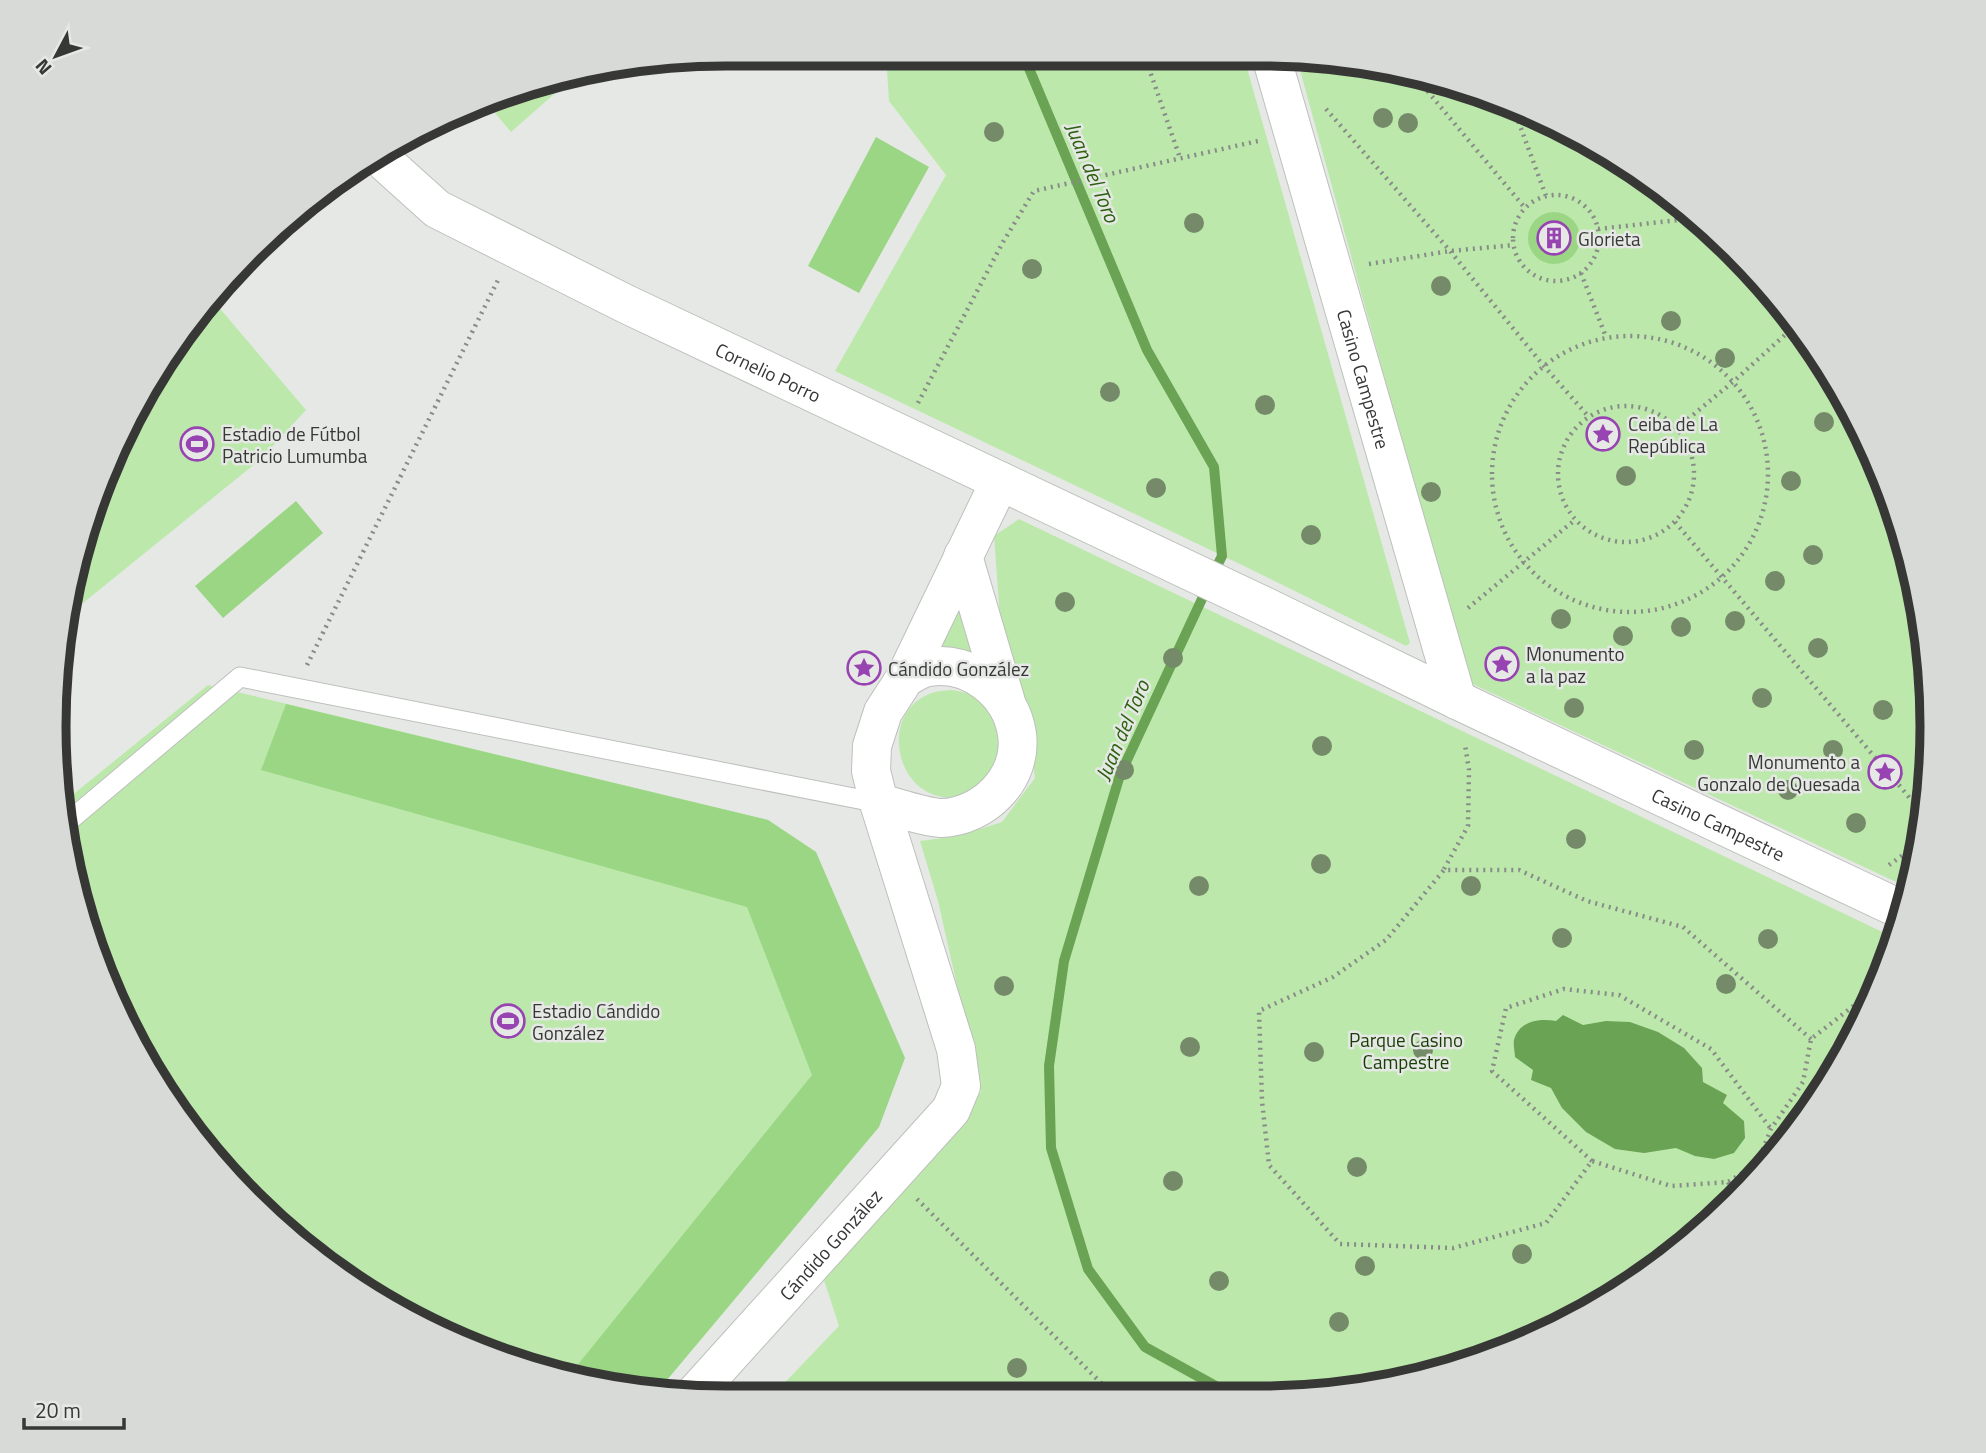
<svg xmlns="http://www.w3.org/2000/svg" width="1986" height="1453" viewBox="0 0 1986 1453" font-family="'Titillium Web',sans-serif">
<style>
.green{fill:#bce9ab}
.water{fill:#6aa354}
.lines{fill:none;stroke-linecap:round;stroke-linejoin:round}
.stream{stroke:#6aa354;stroke-width:10}
.building{fill:#9bd685}
.lane-casing{stroke:#bdc0bc;stroke-width:21}
.street-casing{stroke:#bdc0bc;stroke-width:40}
.path{stroke:#898b88;stroke-width:4.5;stroke-dasharray:2 5;stroke-linecap:butt}
.lane{stroke:#fff;stroke-width:19}
.street{stroke:#fff;stroke-width:38}
.tree{fill:#758a69}
.labels{text-anchor:middle;dominant-baseline:central;stroke-width:5;stroke-linejoin:round;paint-order:stroke}
.poi-label{font-size:19px;fill:#373836;stroke:#e6e8e5;text-anchor:start}
.street-label{font-size:19px;fill:#373836;stroke:#e6e8e5}
.park-label{font-size:19px;fill:#183d04;stroke:#e6e8e5}
.water-label{font-size:21px;font-style:italic;fill:#2c620f;stroke:#e6e8e5}
.rim{fill:none;stroke:#373836;stroke-width:9}
</style>
<rect width="100%" height="100%" fill="#e6e8e5"/>
<path class="green" d="M886,54H1243L1410,643L1406,646L1244,566L835,371L946,175L889,101Z
M1297,59L1433,77L1633,167L1793,317L1862,429L1909,552L1930,682L1926,814L1909,888L1468,682Z
M577,74L511,132L489,106L552,77Z
M211,298L306,410L261,459L67,616L123,430Z
M1019,519L1897,939L1842,1062L1765,1169L1669,1260L1517,1347L1348,1393L771,1397L839,1326L821,1271L908,1184L981,1092L938,901L920,841L958,836L1002,822L1035,778L1028,723L1001,632L994,536Z
M958,597L975,657L933,643Z
M208,685L768,820L816,852L879,1127L656,1393L552,1376L391,1309L284,1232L193,1136L105,983L60,814V805Z
M952,690C985,695 987,705 1004,731L990,781C980,786 967,795 956,797C895,804 875,709 935,692C941,691 946,690 952,690Z"/>
<path class="water" d="M1563,1015L1583,1025L1606,1021L1630,1022L1658,1032L1684,1048L1702,1068L1703,1082L1727,1095L1723,1103L1744,1121L1745,1138L1734,1153L1714,1159L1695,1156L1676,1148L1644,1153L1615,1149L1586,1132L1562,1108L1551,1088L1531,1080L1533,1070L1515,1057C1515,1053 1513,1045 1514,1040C1519,1021 1539,1018 1556,1021Z"/>
<g class="lines">
<path class="stream" d="M1023,54L1147,350L1214,467L1222,556L1214,572
M1208,586L1120,775L1064,961L1049,1066L1051,1148L1088,1269L1145,1347L1230,1394"/>
</g>
<path class="building" d="M876,137L929,167L859,293L808,266Z
M1528 238a26 26 0 1 1 52 0a26 26 0 1 1-52 0Z
M296,501L323,533L223,618L195,586Z
M286,704L768,820L816,852L905,1058L879,1127L656,1393L567,1378L812,1075L747,907L261,770Z"/>
<g class="lines">
<defs>
<path id="lane" d="M63,826L240,677L879,803"/>
<g id="street">
<path id="s1" d="M1271,56L1457,700"/>
<path id="s2" d="M380,155L387,164L437,209L626,304L1264,606L1457,700L1904,911"/>
<path d="M963,556L1006,702"/>
<path d="M879,803C895,807 927,818 941,818C984,817 1023,778 1017,734C1011,692 970,660 929,667C921,668 912,674 905,678"/>
<path id="s3" d="M692,1397L951,1110L961,1086L956,1049L879,803L871,771L872,746L883,712L905,678L1000,481"/>
</g>
</defs>
<use href="#lane" class="lane-casing"/>
<use href="#street" class="street-casing"/>
<path class="path" d="M1144,54L1180,158
M1414,75L1525,208
M1326,109L1450,251L1543,365L1589,417
M1516,115L1546,196
M1513 238a43 43 0 1 1 86 0a43 43 0 1 1-86 0Z
M1598,229L1688,219
M1369,264L1450,251L1514,245
M1581,273L1606,337
M1492 474a138 138 0 1 1 276 0a138 138 0 1 1-276 0Z
M918,403L1003,242L1034,191L1258,141
M1558 474a68 68 0 1 1 136 0a68 68 0 1 1-136 0Z
M1677,428L1734,381L1797,324
M1675,522L1878,761L1868,769L1884,787L1894,779L1917,807L1926,808
M1468,608L1576,519
M307,665L499,278
M1878,761L1886,754L1902,772L1894,779
M1917,807L1914,847H1918
M1889,865L1914,847
M1444,869L1468,826L1469,770L1465,745
M1811,1039L1683,927L1587,901L1519,870H1444L1386,940L1333,977L1259,1011L1262,1101L1269,1165L1340,1244L1453,1248L1546,1223L1592,1161L1671,1186L1728,1182L1757,1164L1771,1129L1803,1082L1811,1039L1870,993L1879,981
M1592,1161L1492,1071L1506,1008L1564,989L1619,995L1711,1049L1771,1129
M1728,1182L1737,1196
M917,1199L1112,1394"/>
<use href="#lane" class="lane"/>
<use href="#street" class="street"/>
</g>
<g class="tree">
<circle cx="1383" cy="118" r="10"/>
<circle cx="1408" cy="123" r="10"/>
<circle cx="994" cy="132" r="10"/>
<circle cx="1194" cy="223" r="10"/>
<circle cx="1032" cy="269" r="10"/>
<circle cx="1441" cy="286" r="10"/>
<circle cx="1671" cy="321" r="10"/>
<circle cx="1725" cy="358" r="10"/>
<circle cx="1110" cy="392" r="10"/>
<circle cx="1265" cy="405" r="10"/>
<circle cx="1824" cy="422" r="10"/>
<circle cx="1626" cy="476" r="10"/>
<circle cx="1791" cy="481" r="10"/>
<circle cx="1156" cy="488" r="10"/>
<circle cx="1431" cy="492" r="10"/>
<circle cx="1311" cy="535" r="10"/>
<circle cx="1813" cy="555" r="10"/>
<circle cx="1775" cy="581" r="10"/>
<circle cx="1065" cy="602" r="10"/>
<circle cx="1561" cy="619" r="10"/>
<circle cx="1735" cy="621" r="10"/>
<circle cx="1681" cy="627" r="10"/>
<circle cx="1623" cy="636" r="10"/>
<circle cx="1818" cy="648" r="10"/>
<circle cx="1173" cy="658" r="10"/>
<circle cx="1762" cy="698" r="10"/>
<circle cx="1574" cy="708" r="10"/>
<circle cx="1883" cy="710" r="10"/>
<circle cx="1322" cy="746" r="10"/>
<circle cx="1694" cy="750" r="10"/>
<circle cx="1833" cy="750" r="10"/>
<circle cx="1124" cy="770" r="10"/>
<circle cx="1788" cy="790" r="10"/>
<circle cx="1856" cy="823" r="10"/>
<circle cx="1576" cy="839" r="10"/>
<circle cx="1321" cy="864" r="10"/>
<circle cx="1199" cy="886" r="10"/>
<circle cx="1471" cy="886" r="10"/>
<circle cx="1562" cy="938" r="10"/>
<circle cx="1768" cy="939" r="10"/>
<circle cx="1726" cy="984" r="10"/>
<circle cx="1004" cy="986" r="10"/>
<circle cx="1190" cy="1047" r="10"/>
<circle cx="1423" cy="1050" r="10"/>
<circle cx="1314" cy="1052" r="10"/>
<circle cx="1357" cy="1167" r="10"/>
<circle cx="1173" cy="1181" r="10"/>
<circle cx="1522" cy="1254" r="10"/>
<circle cx="1365" cy="1266" r="10"/>
<circle cx="1219" cy="1281" r="10"/>
<circle cx="1339" cy="1322" r="10"/>
<circle cx="1017" cy="1368" r="10"/>
</g>
<defs>
<symbol id="building-ring" viewBox="-11 -11 22 22"><circle r="9.5" fill="#e6e8e5" stroke="#9743b1" stroke-width="1.5"/><path d="M-4-6H4V6H1V3H-1V6H-4ZM-2.5-4.3h1.7v1.8h-1.7ZM.8-4.3h1.7v1.8H.8ZM-2.5-1h1.7V.8h-1.7ZM.8-1h1.7V.8H.8Z" fill="#9743b1"/></symbol>
<symbol id="sight-ring" viewBox="-11 -11 22 22"><circle r="9.5" fill="#e6e8e5" stroke="#9743b1" stroke-width="1.5"/><path d="M0-6L1.8-2.2L6-1.7L2.9 1.2L3.7 5.4L0 3.3L-3.7 5.4L-2.9 1.2L-6-1.7L-1.8-2.2Z" fill="#9743b1"/></symbol>
<symbol id="stadium-ring" viewBox="-11 -11 22 22"><circle r="9.5" fill="#e6e8e5" stroke="#9743b1" stroke-width="1.5"/><path d="M0-5a6.5 5 0 1 0 0 10a6.5 5 0 1 0 0-10ZM-3.5-1.8h7v3.6h-7Z" fill="#9743b1"/></symbol>
</defs>
<g fill-rule="evenodd">
<use href="#building-ring" x="1535" y="219" width="38" height="38"/>
<use href="#sight-ring" x="1584" y="415" width="38" height="38"/>
<use href="#stadium-ring" x="178" y="425" width="38" height="38"/>
<use href="#sight-ring" x="1483" y="645" width="38" height="38"/>
<use href="#sight-ring" x="845" y="649" width="38" height="38"/>
<use href="#sight-ring" x="1866" y="753" width="38" height="38"/>
<use href="#stadium-ring" x="489" y="1002" width="38" height="38"/>
</g>
<g class="labels">
<g class="poi-label">
<text x="1578" y="238">Glorieta</text>
<text x="1628" y="423">Ceiba de La<tspan x="1628" dy="22">República</tspan></text>
<text x="222" y="433">Estadio de Fútbol<tspan x="222" dy="22">Patricio Lumumba</tspan></text>
<text x="1526" y="653">Monumento<tspan x="1526" dy="22">a la paz</tspan></text>
<text x="888" y="668">Cándido González</text>
<text x="1860" y="761" text-anchor="end">Monumento a<tspan x="1860" dy="22">Gonzalo de Quesada</tspan></text>
<text x="532" y="1010">Estadio Cándido<tspan x="532" dy="22">González</tspan></text>
</g>
<g class="street-label">
<text stroke="none"><textPath href="#s2" startOffset="448">Cornelio Porro</textPath></text>
<text stroke="none"><textPath href="#s1" startOffset="336">Casino Campestre</textPath></text>
<text stroke="none"><textPath href="#s2" startOffset="1500">Casino Campestre</textPath></text>
<text stroke="none"><textPath href="#s3" startOffset="206">Cándido González</textPath></text>
</g>
<g class="park-label">
<text x="1406" y="1039">Parque Casino<tspan x="1406" dy="22">Campestre</tspan></text>
</g>
<g class="water-label">
<text transform="translate(1093 172) rotate(67)">Juan del Toro</text>
<text transform="translate(1122 730) rotate(-67)">Juan del Toro</text>
</g>
</g>
<path d="M0 0H1986V1453H0ZM726 66H1260A660 660 0 0 1 1920 726V726A660 660 0 0 1 1260 1386H726A660 660 0 0 1 66 726V726A660 660 0 0 1 726 66Z" fill="#d8dad7" fill-rule="evenodd"/>
<path class="rim" d="M726 66H1260A660 660 0 0 1 1920 726V726A660 660 0 0 1 1260 1386H726A660 660 0 0 1 66 726V726A660 660 0 0 1 726 66Z"/>
<g transform="translate(56 56) rotate(229)" stroke="#e6e8e5" stroke-width="5" paint-order="stroke">
<path d="M0-5L12 26L0 18L-12 26Z" fill="#373836"/>
<text y="-10" font-size="19" font-weight="bold" text-anchor="middle" fill="#373836">N</text>
</g>
<path d="M24 1418v10h100v-10" fill="none" stroke="#373836" stroke-width="3.5"/>
<text x="35" y="1418" font-size="21" fill="#373836" stroke="#e6e8e5" stroke-width="5" paint-order="stroke">20 m</text>
</svg>
